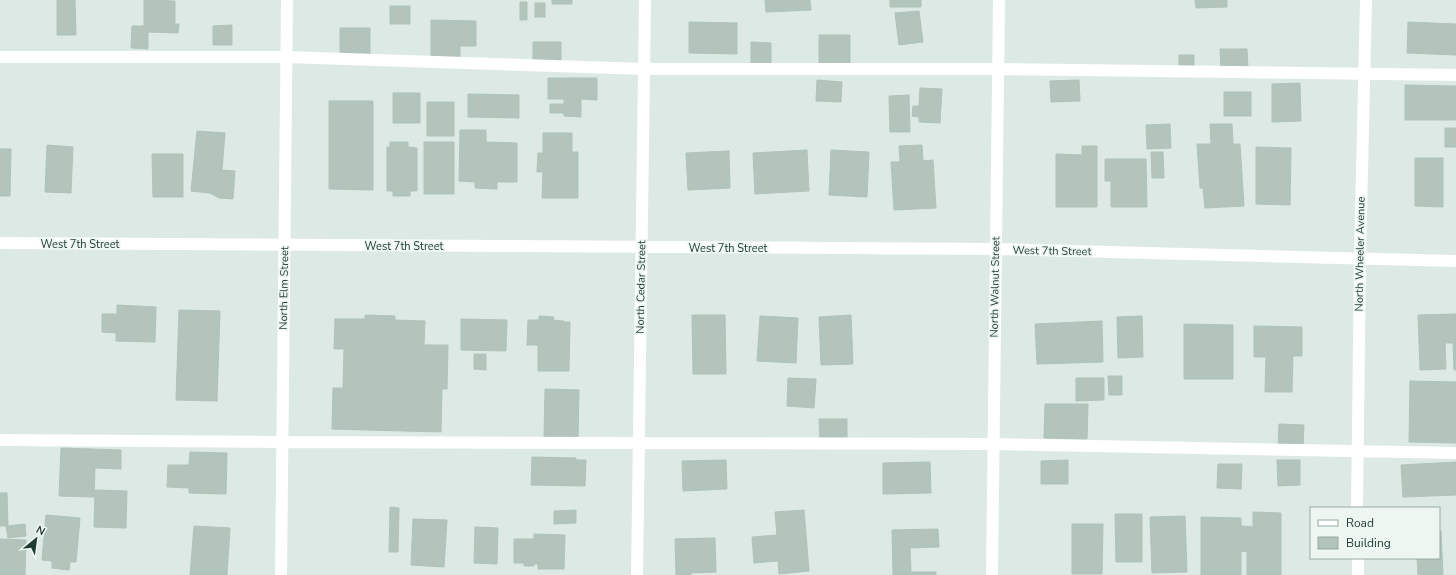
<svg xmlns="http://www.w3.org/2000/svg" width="1456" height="575" viewBox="0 0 1456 575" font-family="'Nunito Sans',sans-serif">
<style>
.building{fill:#b2c4bc;stroke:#afc3bb}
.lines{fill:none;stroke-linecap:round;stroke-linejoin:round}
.minor{stroke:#fff;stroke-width:12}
.labels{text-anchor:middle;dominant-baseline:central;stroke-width:3.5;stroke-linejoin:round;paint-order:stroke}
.street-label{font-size:11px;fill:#1e3931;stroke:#edf6f1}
</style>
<rect width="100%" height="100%" fill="#dce9e4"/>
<path class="building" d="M57,0H75L76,35H57Z
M144,0L175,1V24H179L178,33L148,32V49L131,48L132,26H144Z
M552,0H572V4H552Z
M765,0H810L811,10L766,12Z
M890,0H921V7H890Z
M1195,0H1227V7L1196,8Z
M520,2H527V20H520Z
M535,3H545V17H535Z
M390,6H410V24H390Z
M919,11L923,42L899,45L895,13Z
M431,20L476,21V46H460V58H431Z
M689,22L737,23V54L689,53Z
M1408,22L1456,24V55L1407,53Z
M232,25V45H213V26Z
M340,28H370V55H340Z
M819,35H850V63H819Z
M533,42H561V61L533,60Z
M751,42L771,43V63H751Z
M1220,49H1247L1248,69L1221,70Z
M1179,55H1194V70H1179Z
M548,78H597V100L581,99V117L564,116V113H550V104H564V99H548Z
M817,80L842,82L841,102L816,101Z
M1079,80L1080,101L1051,102L1050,81Z
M1300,83L1301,121L1272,122V84Z
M1405,85L1456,86V120H1405Z
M920,88L942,89L940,123L919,122V117L912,116L913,106H919Z
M1224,92H1251V116H1224Z
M393,93H420V123H393Z
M468,94L519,95V118L468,117Z
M909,95L910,132H890L889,96Z
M329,101H373V190L329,189Z
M427,102H454V136H427Z
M1170,124L1171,148L1147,149L1146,125Z
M1210,124H1232L1233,144H1240L1244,206L1205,208L1203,188H1200L1197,144H1211Z
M1445,128H1456V147H1445Z
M460,130H486V142L517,143V182H497V189L475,188V182L459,181Z
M197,131L225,133L222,170L235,171L233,199L219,198L210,193L191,191Z
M543,133H572V152H578V198H542L543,172H537L538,153H543Z
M390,142H408V147L417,148V191H410V196H393V191H387V147H390Z
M424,142H454V194H424Z
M47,145L73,147L71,193L45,192Z
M922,145L923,161L933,160L936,208L894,210L891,162H900L899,146Z
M1082,146H1097V207H1056V154L1082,155Z
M1256,147L1291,148L1290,205L1256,204Z
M0,149H11L10,196H0Z
M807,150L809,191L755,194L753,153Z
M831,150L869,152L867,197L829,195Z
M729,151L730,188L688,190L686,153Z
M1151,152H1163L1164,178H1152Z
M152,154H183V197H153Z
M1415,158H1443V207L1415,206Z
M1105,159H1146L1147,207H1111V181H1105Z
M117,305L156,307L155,342L116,341V333L102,332V314H117Z
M179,310L220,311L217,401L176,400Z
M1456,314V370H1454L1453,343H1445L1446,369L1420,370L1418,315Z
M365,315L395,316V320L425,321L424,345H448L447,389H442L441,432L332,429L333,388H343L344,349H334L335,319H365Z
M692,315H725L726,374H693Z
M851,315L853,364L821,365L819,317Z
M539,316L554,317L553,320L564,321V322H570L569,371H538V345H527L528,320H539Z
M760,316L798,318L796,363L757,361Z
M1142,316L1143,357L1118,358L1117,317Z
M461,319L507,320L506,351L461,350Z
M1102,321L1103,362L1037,364L1035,324Z
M1184,324L1233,325V379H1184Z
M1254,326L1302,327V356H1293L1292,392H1265L1266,357H1254Z
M474,354H486V370L474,369Z
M1108,376H1122V395H1109Z
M788,378L816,379L814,408L787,406Z
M1076,378H1104V400L1076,401Z
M1410,381L1456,382V443L1409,442Z
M545,389L579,390L578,438L544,437Z
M1045,404H1088L1087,439L1044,438Z
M819,419H847V440H820Z
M1279,424L1304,425L1303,447L1278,446Z
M61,448L121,450V469L95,468L94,497L59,496Z
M190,452L227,453L226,494L189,493V488L167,487L168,465H189Z
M532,457L576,458V460H586L585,486L531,485Z
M726,460L727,489L683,491L682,461Z
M1068,460V484H1041V461Z
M1277,460H1300V485L1278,486Z
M930,462L931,493L883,494V463Z
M1456,462V495L1403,497L1401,465Z
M1218,464H1242L1241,489L1217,488Z
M95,490L127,491L126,528L94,527Z
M0,493H7L8,526H0Z
M390,507L399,508L398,552H389Z
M576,510V523L554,524V511Z
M804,510L809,571L779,574L778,561L754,563L752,537L777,535L775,512Z
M1253,512L1281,513V575H1247V552L1241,551V575H1201V517L1241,518V526L1253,527Z
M1115,514H1142V562H1116Z
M46,515L80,518L76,562H70L69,570L52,568V561L42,560Z
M1185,516L1187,572L1152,573L1150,517Z
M413,519L447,520L444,567L411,565Z
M25,524L26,536L8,538L6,526Z
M1072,524H1103L1102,574H1072Z
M194,526L230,528L227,575H190Z
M475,527L498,528L497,564L474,563Z
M938,529L939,547L910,548L911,572H936V575H893L892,530Z
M1439,531H1441L1443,575H1418L1417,558H1439Z
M534,534L565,535L564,569H538V564H534V566H524V563H514V539H534Z
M715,538L716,572L691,573V575H676L675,539Z
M0,539L26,540L25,575H0Z"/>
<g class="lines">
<path class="minor" d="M0,57H286L644,69H998L1456,75
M0,243L996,249L1456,261
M0,440L283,442L994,444L1456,453
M1357,508L1360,258L1366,0
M1358,558V575
M281,575L287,0
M637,575L645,0
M992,575L999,0"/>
</g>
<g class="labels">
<g class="street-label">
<text x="80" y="244">West 7th Street</text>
<text x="404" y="246">West 7th Street</text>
<text x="728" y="248">West 7th Street</text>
<text transform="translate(1052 251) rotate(1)">West 7th Street</text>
<text transform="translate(1360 254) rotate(-89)">North Wheeler Avenue</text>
<text transform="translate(641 287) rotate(-89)">North Cedar Street</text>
<text transform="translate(995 287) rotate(-89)">North Walnut Street</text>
<text transform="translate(284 288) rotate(-89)">North Elm Street</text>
</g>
</g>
<rect x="1310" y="507" width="130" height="52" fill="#edf6f1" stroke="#9aaaa4"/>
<rect x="1318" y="520" width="20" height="6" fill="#ffffff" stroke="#9aaaa4"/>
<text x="1346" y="527" font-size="12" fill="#1e3931">Road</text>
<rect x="1318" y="537" width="20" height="12" fill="#b2c4bc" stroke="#9aaaa4"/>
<text x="1346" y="547" font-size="12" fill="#1e3931">Building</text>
<g transform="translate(36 539) rotate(29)" stroke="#edf6f1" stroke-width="3" paint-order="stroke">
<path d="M0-3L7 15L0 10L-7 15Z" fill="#1e3931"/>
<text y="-6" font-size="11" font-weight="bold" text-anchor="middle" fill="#1e3931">N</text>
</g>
</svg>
